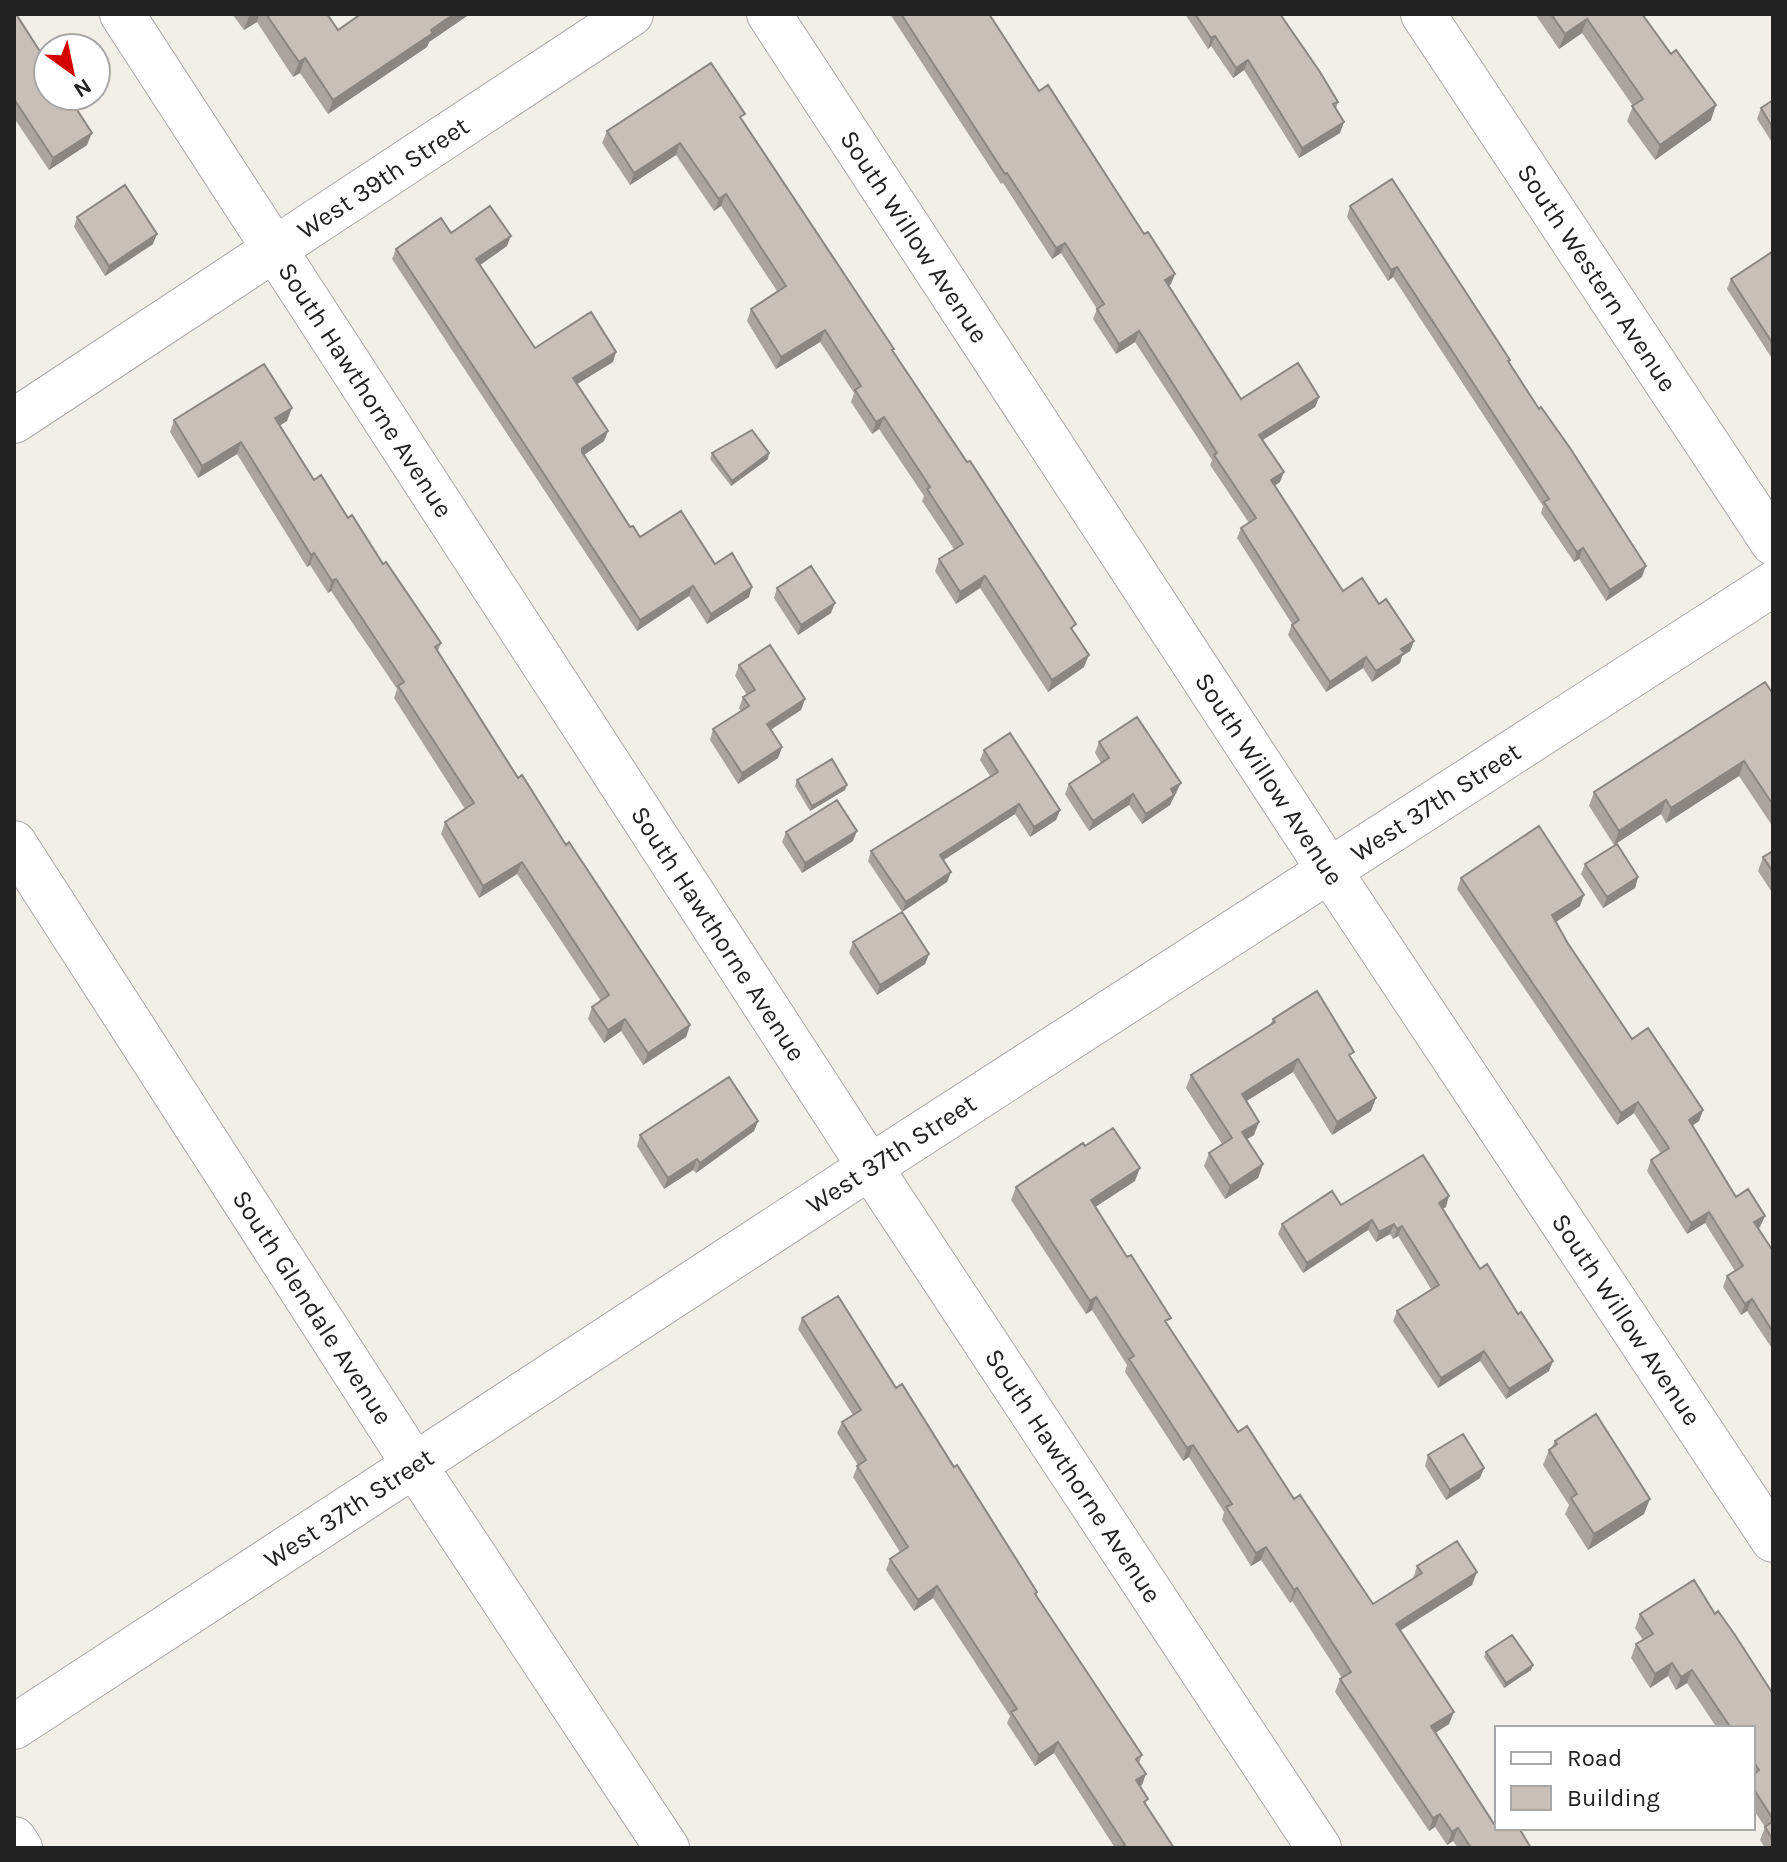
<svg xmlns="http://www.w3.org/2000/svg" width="1787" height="1862" viewBox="0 0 1787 1862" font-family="Karla,sans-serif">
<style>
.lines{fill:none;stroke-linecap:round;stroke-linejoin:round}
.minor-casing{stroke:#a9a9a9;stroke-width:46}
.minor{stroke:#fff;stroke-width:44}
.wall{fill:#aba49e}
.shaded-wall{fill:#8b8681}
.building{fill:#c7bfb8;stroke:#8b8681;stroke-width:2}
.labels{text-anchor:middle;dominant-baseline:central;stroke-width:8;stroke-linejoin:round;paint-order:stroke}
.street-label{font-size:26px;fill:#222;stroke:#fff}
</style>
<rect width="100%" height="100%" fill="#f2efe9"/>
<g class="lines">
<defs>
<g id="minor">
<path id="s1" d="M122,14L870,1167L1319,1848"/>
<path id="s2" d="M769,14L1329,870L1773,1540"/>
<path id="s3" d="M1423,14L1773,543"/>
<path id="s4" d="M14,421L631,14"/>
<path id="s5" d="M14,843L415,1466L667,1848"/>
<path id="s6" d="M14,1727L870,1167L1773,584"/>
<path d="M14,1839L20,1848"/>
</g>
</defs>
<use href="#minor" class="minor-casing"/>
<use href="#minor" class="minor"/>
</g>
<path class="wall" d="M14,14L87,145L49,170L14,118Z
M232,14H327L338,30L361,14H470L429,42L427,47L328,114L300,73L293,77L257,22L244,30Z
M890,14H989L1039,91L1171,284L1168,286L1241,399L1319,397L1315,407L1262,440L1280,482L1274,486L1343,591L1379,604L1414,641L1410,651L1402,656L1400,663L1372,682L1363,668L1326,692L1288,635L1292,624L1237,538L1241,528L1249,523L1210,465L1212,460L1135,342L1116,354L1093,319L1097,309L1061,253L1052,259L1003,183L1001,184Z
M1185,14H1280L1338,102L1336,109L1340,133L1299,158L1244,70L1233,78L1211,46L1208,49Z
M1535,14H1642L1711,120L1655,160L1627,121L1633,106L1582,33L1559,49Z
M1773,100V144L1757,119L1761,108Z
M743,120L1073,632L1084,667L1048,692L980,588L956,604L935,571L939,559L954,549L922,501L924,496L879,429L872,434L851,402L854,393L820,342L776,369L747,321L751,309L777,291L721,206L714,211L676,155L630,185L602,143L607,131Z
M1350,206L1509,363L1642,577L1606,601L1579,559L1574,562L1541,513L1543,506L1393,277L1388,281L1347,217Z
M77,217L153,244L105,276L74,227Z
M451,233L507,246L480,265L535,348L613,362L577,384L608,431L604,441L584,455L630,527L640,537L715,564L749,597L707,624L689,596L637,631L392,259L396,249Z
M1773,254V360L1727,289L1731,279Z
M174,420L287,421L280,425L314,480L348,518L441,643L438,651L518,778L690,1025L686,1037L643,1065L621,1031L604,1043L588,1019L592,1007L601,1001L517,874L479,898L441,834L445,822L465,809L394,698L397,689L331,591L328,593L310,565L307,567L237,454L198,478L170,432Z
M712,453L768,459L731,486L710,459Z
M777,588L831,613L798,635L774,598Z
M739,665L805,699L801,710L771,730L782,747L778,758L738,784L710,740L713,729L741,711L739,708L743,697L747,695L735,676Z
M1773,694V827L1739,776L1666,823L1661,814L1614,845L1589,806L1594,792Z
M1099,742L1177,793L1174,795L1170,805L1142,824L1129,805L1089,831L1065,794L1069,784L1101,763L1095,753Z
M984,750L1060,810L1056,820L1030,837L1015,814L943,860L951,872L947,882L902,912L929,954L925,964L877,995L849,953L853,942L902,912L868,861L871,851L990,776L980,760Z
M797,780L845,790L810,811L795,786Z
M786,832L853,841L802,873L782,842Z
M1773,851V894L1758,871L1763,857Z
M1585,864L1638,877L1635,888L1603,908L1581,874Z
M1461,878L1580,906L1556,922L1567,942L1632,1039L1703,1110L1699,1121L1692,1126L1736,1197L1760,1227L1758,1228L1773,1251V1350L1747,1311L1741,1315L1723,1287L1727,1276L1735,1271L1705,1223L1687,1234L1647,1171L1651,1160L1661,1154L1634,1113L1617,1125L1457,889Z
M1273,1019L1352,1059L1371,1111L1332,1135L1293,1072L1246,1101L1254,1135L1247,1139L1263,1164L1258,1178L1225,1199L1204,1166L1209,1153L1222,1144L1186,1088L1191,1075L1270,1025Z
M758,1121L754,1131L696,1173L693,1170L664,1189L637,1146L640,1135Z
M1085,1146L1135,1181L1095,1207L1168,1325L1238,1432L1294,1499L1373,1604L1413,1579L1417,1566L1472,1585L1400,1631L1449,1724L1435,1733L1494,1824L1531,1848H1458L1453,1841L1447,1845L1435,1827L1429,1831L1335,1692L1340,1679L1342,1678L1292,1601L1290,1603L1261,1560L1251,1566L1222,1520L1224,1512L1189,1457L1183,1461L1125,1372L1127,1365L1092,1310L1086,1314L1011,1200L1016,1187Z
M1341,1205L1446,1207L1443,1208L1480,1269L1549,1371L1506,1399L1480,1361L1438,1388L1393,1321L1397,1311L1431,1289L1398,1236L1393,1239L1390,1234L1376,1242L1368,1230L1303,1273L1278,1234L1282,1224Z
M802,1318L896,1388L954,1467L1037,1592L1036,1596L1142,1755L1139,1763L1142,1785L1140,1786L1146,1806L1174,1848H1115L1054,1753L1035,1766L1007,1723L1010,1716L933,1598L914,1611L886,1570L890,1559L900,1552L853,1477L858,1465L837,1433L842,1422L853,1415L798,1329Z
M1555,1441L1644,1514L1588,1550L1565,1514L1569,1505L1543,1465L1549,1450L1552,1447Z
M1428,1455L1480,1478L1446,1500L1425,1466Z
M1640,1614H1715L1773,1694V1848H1765L1760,1840L1765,1827L1753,1809V1728H1717L1687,1683L1676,1690L1668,1676L1650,1688L1631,1658L1636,1644L1643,1640L1635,1628Z
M1486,1652L1533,1665L1531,1670L1504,1688L1484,1657Z"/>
<path class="shaded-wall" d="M251,14H259L257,22L244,30L249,16Z
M454,14H470L429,42L427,47L328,114L333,100Z
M1587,19L1582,33L1559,49L1565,34Z
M1215,36L1211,46L1208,49L1211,38Z
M305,58L300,73L293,77L299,62Z
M1248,60L1244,70L1233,78L1236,68Z
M1716,105L1711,120L1655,160L1660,145Z
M1344,122L1340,133L1299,158L1302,148Z
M92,133L87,145L49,170L53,158Z
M680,143L676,155L630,185L634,173Z
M726,194L721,206L714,211L719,199Z
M157,234L153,244L105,276L109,266Z
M511,236L507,246L473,270L476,259Z
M1065,243L1061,253L1052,259L1056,248Z
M1397,267L1393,277L1388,281L1391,270Z
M1175,274L1171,284L1161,291L1165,280Z
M825,330L820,342L776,369L781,357Z
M1139,331L1135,342L1116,354L1119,344Z
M616,352L613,362L569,389L573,378Z
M1319,397L1315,407L1255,445L1259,435Z
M292,408L287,421L271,431L275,418Z
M884,417L879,429L872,434L876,422Z
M608,431L604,441L578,459L582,448Z
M241,442L237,454L198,478L202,466Z
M769,453L768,459L731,486L732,481Z
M1284,472L1280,482L1267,491L1271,480Z
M1583,548L1579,559L1574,562L1577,552Z
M314,553L310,565L307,567L311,555Z
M1646,566L1642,577L1606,601L1610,590Z
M985,576L980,588L956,604L960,592Z
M336,579L331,591L328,593L332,581Z
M693,586L689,596L637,631L640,620Z
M752,587L749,597L707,624L711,614Z
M835,603L831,613L798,635L801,625Z
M1414,641L1410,651L1402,656L1400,663L1372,682L1376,671L1401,649Z
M1089,655L1084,667L1048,692L1052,680Z
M1366,657L1363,668L1326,692L1330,682Z
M805,699L801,710L763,734L767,724Z
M782,747L778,758L738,784L742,773Z
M1744,761L1739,776L1666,823L1671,808Z
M1181,783L1170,805L1142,824L1146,814L1171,789Z
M847,785L845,790L810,811L812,806Z
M1133,794L1129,805L1089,831L1093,821Z
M1666,800L1661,814L1614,845L1619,831Z
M1019,804L1015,814L936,865L940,855Z
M1060,810L1056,820L1030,837L1034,827Z
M857,831L853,841L802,873L805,863Z
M522,862L517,874L479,898L483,886Z
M951,872L947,882L902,912L906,902Z
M1638,877L1635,888L1603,908L1607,897Z
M1584,895L1580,906L1548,927L1552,915Z
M929,954L925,964L877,995L880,985Z
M625,1019L621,1031L604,1043L608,1030Z
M690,1025L686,1037L643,1065L648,1053Z
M1298,1059L1293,1072L1237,1107L1242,1094Z
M1376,1098L1371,1111L1332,1135L1337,1122Z
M1638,1102L1634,1113L1617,1125L1621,1113Z
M1703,1110L1699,1121L1684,1131L1689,1120Z
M758,1121L754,1131L696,1173L700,1163Z
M1259,1122L1254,1135L1238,1145L1242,1132Z
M697,1159L693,1170L664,1189L668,1178Z
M1263,1164L1258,1178L1225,1199L1230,1186Z
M1140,1168L1135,1181L1086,1213L1091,1200Z
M1449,1196L1446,1207L1436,1213L1439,1203Z
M1709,1212L1705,1223L1687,1234L1691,1223Z
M1765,1216L1760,1227L1750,1233L1754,1222Z
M1372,1220L1368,1230L1303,1273L1307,1263Z
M1394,1224L1390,1234L1376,1242L1379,1232Z
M1402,1226L1398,1236L1393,1239L1397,1229Z
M1096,1297L1092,1310L1086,1314L1090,1301Z
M1752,1299L1747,1311L1741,1315L1745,1304Z
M1484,1351L1480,1361L1438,1388L1441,1378Z
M1553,1361L1549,1371L1506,1399L1509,1389Z
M1193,1445L1189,1457L1183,1461L1187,1448Z
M1484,1468L1480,1478L1446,1500L1450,1490Z
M1650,1499L1644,1514L1588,1550L1594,1534Z
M1266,1547L1261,1560L1251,1566L1256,1553Z
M1477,1572L1472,1585L1391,1636L1396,1624Z
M937,1586L933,1598L914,1611L918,1600Z
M1297,1588L1292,1601L1290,1603L1294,1590Z
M1672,1663L1668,1676L1650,1688L1655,1674Z
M1533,1665L1531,1670L1504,1688L1506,1683Z
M1692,1670L1687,1683L1676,1690L1681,1677Z
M1454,1712L1449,1724L1426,1739L1431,1726Z
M1058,1742L1054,1753L1035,1766L1039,1755Z
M1146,1774L1142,1785L1132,1791L1136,1780Z
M1440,1814L1435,1827L1429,1831L1433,1818Z
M1458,1828L1453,1841L1447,1845L1452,1832Z"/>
<path class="building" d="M14,14H16L48,64V96H68L92,133L53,158L14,99Z
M266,14H327L338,30L361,14H454L431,30L433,33L333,100L305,58L299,62Z
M901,14H989L1039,91L1048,85L1144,234L1148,232L1175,274L1165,280L1241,399L1298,363L1319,397L1259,435L1284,472L1271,480L1343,591L1362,578L1379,604L1386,599L1414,641L1401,649L1404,653L1376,671L1366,657L1330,682L1292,625L1299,620L1241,528L1256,518L1214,455L1217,453L1139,331L1119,344L1097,309L1104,304L1065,243L1056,248L1007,173L1005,174Z
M1195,14H1280L1320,72L1338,102L1333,104L1344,122L1302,148L1248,60L1236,68L1215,36L1211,38Z
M1551,14H1642L1671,54L1676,50L1716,105L1660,145L1632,106L1643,99L1587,19L1565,34Z
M711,63L745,114L740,117L894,349L892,350L967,462L970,461L1076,624L1071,628L1089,655L1052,680L985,576L960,592L939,559L963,544L927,489L930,487L884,417L876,422L855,390L861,386L825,330L781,357L751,309L786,286L726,194L719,199L680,143L634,173L607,131Z
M1773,100V128L1761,108Z
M1392,179L1510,360L1508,361L1539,409L1541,407L1570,448L1646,566L1610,590L1583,548L1577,552L1544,502L1549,499L1397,267L1391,270L1350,206Z
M125,185L157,234L109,266L77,217Z
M490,206L511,236L476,259L535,348L591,312L616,352L573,378L608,431L582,448V452L630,527L633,526L640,537L681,511L715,564L732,553L752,587L711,614L693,586L640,620L396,249L441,218L451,233Z
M1772,252L1773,254V344L1731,279Z
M264,364L292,408L275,418L314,480L321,475L348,518L352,515L383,564L386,562L441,643L435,647L518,778L522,775L566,845L569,842L690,1025L648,1053L625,1019L608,1030L592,1007L609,995L522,862L483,886L445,822L474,803L398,686L404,682L336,579L332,581L314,553L311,555L241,442L202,466L174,420Z
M752,430L769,453L732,481L712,453Z
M811,566L835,603L801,625L777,588Z
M770,645L805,699L767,724L782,747L742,773L713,729L749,706L743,697L755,690L739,665Z
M1765,682L1773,694V805L1744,761L1671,808L1666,800L1619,831L1594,792Z
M1137,717L1181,783L1171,789L1174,795L1146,814L1133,794L1093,821L1069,784L1109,758L1099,742Z
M1010,733L1060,810L1034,827L1019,804L940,855L951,872L906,902L871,851L998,772L984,750Z
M832,759L847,785L812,806L797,780Z
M837,800L857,831L805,863L786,832Z
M1539,826L1584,895L1552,915L1567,942L1632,1039L1648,1028L1703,1110L1689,1120L1736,1197L1748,1189L1765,1216L1754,1222L1773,1251V1332L1752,1299L1745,1304L1727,1276L1743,1266L1709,1212L1691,1223L1651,1160L1669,1148L1638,1102L1621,1113L1461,878Z
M1617,844L1638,877L1607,897L1585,864Z
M1773,851V872L1763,857Z
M902,912L929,954L880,985L853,942Z
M1317,991L1354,1052L1349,1055L1376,1098L1337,1122L1298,1059L1242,1094L1259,1122L1242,1132L1263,1164L1230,1186L1209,1153L1232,1138L1191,1075L1275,1022L1273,1019Z
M729,1077L758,1121L700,1163L697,1159L668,1178L640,1135Z
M1113,1128L1140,1168L1091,1200L1127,1257L1131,1255L1171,1318L1165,1321L1238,1432L1247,1426L1294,1499L1300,1495L1373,1604L1422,1573L1417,1566L1457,1541L1477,1572L1396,1624L1454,1712L1431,1726L1494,1824L1497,1823V1828H1519L1531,1848H1471L1458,1828L1452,1832L1440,1814L1433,1818L1340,1679L1351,1672L1297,1588L1294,1590L1266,1547L1256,1553L1226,1507L1232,1504L1193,1445L1187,1448L1129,1359L1134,1356L1096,1297L1090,1301L1016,1187L1083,1143L1085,1146Z
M1423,1155L1449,1196L1439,1203L1480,1269L1487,1264L1518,1314L1521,1312L1553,1361L1509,1389L1484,1351L1441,1378L1397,1311L1439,1285L1402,1226L1397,1229L1394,1224L1379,1232L1372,1220L1307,1263L1282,1224L1332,1191L1341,1205Z
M838,1296L896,1388L902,1384L954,1467L957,1465L1037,1592L1035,1594L1142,1755L1136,1759L1146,1774L1136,1780L1148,1799L1144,1802L1174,1848H1121L1125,1845L1058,1742L1039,1755L1011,1712L1017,1709L937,1586L918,1600L890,1559L908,1547L857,1466L866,1460L842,1422L861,1410L802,1318Z
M1596,1414L1650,1499L1594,1534L1571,1498L1577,1494L1549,1450L1557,1444L1555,1441Z
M1463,1434L1484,1468L1450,1490L1428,1455Z
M1694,1580L1715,1614L1718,1611L1735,1635L1773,1694V1819L1753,1788V1775L1759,1770L1753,1761V1728H1731L1692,1670L1681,1677L1672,1663L1655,1674L1636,1644L1653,1634L1640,1614Z
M1512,1635L1533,1665L1506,1683L1486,1652Z
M1773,1821V1840L1765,1827Z"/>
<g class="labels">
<g class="street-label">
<text stroke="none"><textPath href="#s4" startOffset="442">West 39th Street</textPath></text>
<text stroke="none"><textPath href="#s2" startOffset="266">South Willow Avenue</textPath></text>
<text stroke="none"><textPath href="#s3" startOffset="316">South Western Avenue</textPath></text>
<text stroke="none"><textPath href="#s1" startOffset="448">South Hawthorne Avenue</textPath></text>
<text stroke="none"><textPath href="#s2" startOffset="914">South Willow Avenue</textPath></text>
<text stroke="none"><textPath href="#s6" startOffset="1696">West 37th Street</textPath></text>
<text stroke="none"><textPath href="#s1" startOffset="1096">South Hawthorne Avenue</textPath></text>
<text stroke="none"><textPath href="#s6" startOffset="1048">West 37th Street</textPath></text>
<text stroke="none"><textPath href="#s5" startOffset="552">South Glendale Avenue</textPath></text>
<text stroke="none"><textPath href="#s2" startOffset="1562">South Willow Avenue</textPath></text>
<text stroke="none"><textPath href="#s1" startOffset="1744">South Hawthorne Avenue</textPath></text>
<text stroke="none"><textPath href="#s6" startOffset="400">West 37th Street</textPath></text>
</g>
</g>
<rect width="1787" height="1862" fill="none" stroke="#222222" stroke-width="32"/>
<rect x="1495" y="1726" width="260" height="104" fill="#ffffff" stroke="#a7a7a7" stroke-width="2"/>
<rect x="1511" y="1752" width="40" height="12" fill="#ffffff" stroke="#a7a7a7" stroke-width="2"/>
<text x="1567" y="1766" font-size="24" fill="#222222">Road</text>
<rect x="1511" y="1786" width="40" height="24" fill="#c7bfb8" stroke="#a7a7a7" stroke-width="2"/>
<text x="1567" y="1806" font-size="24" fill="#222222">Building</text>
<g transform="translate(72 72) rotate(147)"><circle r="38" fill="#ffffff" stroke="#a7a7a7" stroke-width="2"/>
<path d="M0-6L14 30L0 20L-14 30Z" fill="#d40000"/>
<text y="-12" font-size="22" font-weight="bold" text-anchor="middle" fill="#222222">N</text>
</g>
</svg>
